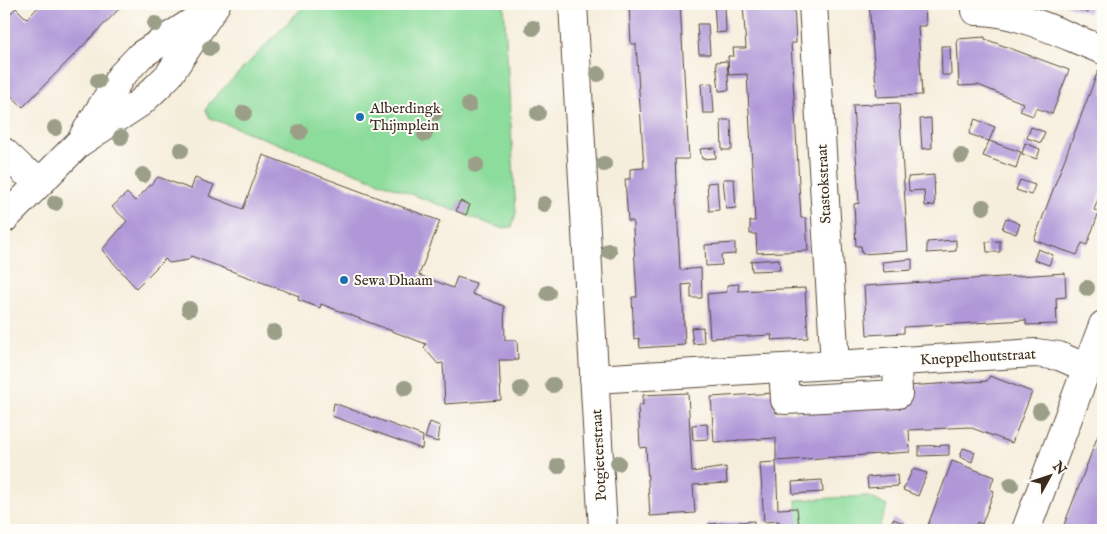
<svg xmlns="http://www.w3.org/2000/svg" width="1107" height="534" viewBox="0 0 1107 534" font-family="'IM FELL English',serif">
<style>
.green{fill:#8cdc9b;stroke:#64835c}
.building{fill:#b098d8}
.lines{fill:none;stroke-linecap:round;stroke-linejoin:round}
.minor-casing{stroke:#57473a;stroke-width:30}
.minor{stroke:#fff;stroke-width:28}
.tree{fill:#9c9f88}
.poi-dot{fill:#1f6fb2;stroke:#fdfcf7;stroke-width:2}
.labels{text-anchor:middle;dominant-baseline:central;stroke-width:4;stroke-linejoin:round;paint-order:stroke}
.poi-label{font-size:15px;fill:#3b2a1e;stroke:#fdfcf7;text-anchor:start}
.street-label{font-size:15px;fill:#3b2a1e;stroke:#fdfcf7}
</style>
<rect width="100%" height="100%" fill="#fdfcf7"/>
<filter id="ink" filterUnits="userSpaceOnUse"><feTurbulence type="fractalNoise" baseFrequency=".02" numOctaves="2"/><feDisplacementMap in="SourceGraphic" scale="10" xChannelSelector="R" yChannelSelector="G"/><feConvolveMatrix kernelMatrix="1 2 1 2 8 2 1 2 1" color-interpolation-filters="sRGB"/></filter>
<filter id="wash" filterUnits="userSpaceOnUse"><feTurbulence type="fractalNoise" baseFrequency=".0096" numOctaves="4" result="noise"/><feDisplacementMap in="SourceGraphic" scale="20" xChannelSelector="R" yChannelSelector="G"/><feGaussianBlur stdDeviation="1.12" result="paint"/><feColorMatrix in="noise" values="0 0 0 0 0 0 0 0 0 0 0 0 0 0 0 0 0 1.4 0 .05"/><feComposite in="paint" operator="in"/></filter>
<g filter="url(#wash)">
<rect width="100%" height="100%" fill="#f6eedc"/>
<path class="green" d="M306,4H504L516,213L512,227L500,228L466,215L470,205L460,201L456,211L210,118L206,110L210,102Z
M868,496L887,506L878,530H798L796,500Z"/>
<g id="blocks">
<path class="building" d="M41,4H124L23,107L4,89V17L5,18L16,8L27,19Z
M629,4H680L689,159H675L680,270L701,268L702,298H691V284L682,285L685,345L640,348L639,338L634,339L632,297H637L633,229V221H628L625,179H630V169L644,168L636,44H631Z
M714,4H725L726,32L716,33Z
M743,4H794L796,43H791L796,132L801,218H806L808,251L757,253L756,234H750V221H755L747,74L729,75L728,56H734L733,48H746Z
M869,4H925L926,26H918L922,95L877,97Z
M1063,4H1092L1088,13Z
M697,24H708L710,54H699Z
M985,37V39L1069,70L1052,114L1036,108L1033,116L1020,111L1023,103L978,85L959,86L957,39Z
M941,46H950L951,75H942Z
M727,61L729,90L719,91L716,62Z
M1098,71L1103,73V186L1094,210L1099,212L1087,245L1082,243L1077,255L1034,240Z
M712,83L714,113H703L701,84Z
M899,103L908,251L862,254L861,246H856L854,204L859,203L853,105Z
M931,118L932,148L922,149L920,119Z
M975,119L995,127L989,141L1021,152L1016,168L983,156L989,141L969,134Z
M721,120H731L732,150H722Z
M1031,127L1045,132L1041,143L1027,138Z
M1025,143L1040,149L1037,159L1022,154Z
M715,148L716,158L702,159L700,149Z
M263,155L440,221L419,275L453,288L457,277L476,283L472,294L504,306L505,340H517L518,360H499L501,400L445,404L443,363L438,364L424,348L426,344L321,304L320,308L298,300L299,296L191,256L188,260L169,263L165,259L136,288L102,250L127,221L112,207L127,193L135,201L158,177L191,189L195,178L214,185L209,196L243,209Z
M934,175L935,205L925,206L924,190L909,191L908,177Z
M723,179H734L736,208L726,209Z
M1020,180L1035,185L1031,195L1016,190Z
M717,182L719,210L709,211L707,183Z
M460,201L470,205L466,215L456,211Z
M1006,218L1020,224L1016,234L1002,229Z
M956,240V251L927,253V242Z
M1000,241V252H987L986,242Z
M735,243V254L721,255L722,265L706,266L705,245Z
M1038,249L1053,255L1049,265L1034,260Z
M779,259L780,270L752,271L751,261Z
M912,259V270L884,272L882,262Z
M1065,273L1066,297L1056,298L1057,324L1026,325V320L904,327V333L867,335L864,286Z
M739,284L738,291L805,288L808,338L771,340L772,335L710,338L707,294L727,292V285Z
M703,327L704,343L693,344L691,328Z
M990,376L1032,392L1012,443L969,427L909,430L910,452L776,461V438L714,442L711,397L774,393L776,413L907,406L905,386L987,381Z
M688,393L692,472L726,467L727,483L693,485L695,513L650,516L646,447L640,448L638,405H643V395Z
M334,403L423,436L422,449L332,416Z
M430,422L440,426L438,442L425,438Z
M1103,422V530H1062L1077,491Z
M707,424L708,439L693,440L692,425Z
M949,445V455L919,456V446Z
M963,448L975,452L972,462L960,457Z
M952,461L994,477L990,489L994,491L982,524L977,522L974,530H926Z
M776,462L778,509L797,508L799,527L780,528L779,521L764,522L760,463Z
M913,469L927,473L918,496L903,490Z
M897,475L898,486L868,488L867,477Z
M822,480L823,492L793,494L792,482Z
M893,519L903,523L900,530H888Z
M754,521V530H708V524Z"/>
</g>
</g>
<g filter="url(#ink)">
<use href="#blocks" fill-opacity="0" stroke="#57473a" stroke-width="1"/>
<g class="lines">
<defs>
<path id="minor" d="M573,4L603,530
M813,4L835,365
M976,11C1017,10 1065,36 1103,50
M84,135L121,76L141,55L205,14
M4,152L24,171L43,180
M4,219L79,143L140,103L158,86L169,75L216,4
M783,368L785,400L898,394L897,361
M594,379L1036,353L1059,356L1087,368
M1026,530L1103,325"/>
</defs>
<use href="#minor" class="minor-casing"/>
<use href="#minor" class="minor"/>
</g>
<g class="tree">
<circle cx="155" cy="24" r="8"/>
<circle cx="533" cy="28" r="8"/>
<circle cx="210" cy="48" r="8"/>
<circle cx="598" cy="74" r="8"/>
<circle cx="98" cy="81" r="8"/>
<circle cx="469" cy="105" r="8"/>
<circle cx="244" cy="113" r="8"/>
<circle cx="435" cy="113" r="8"/>
<circle cx="538" cy="113" r="8"/>
<circle cx="55" cy="128" r="8"/>
<circle cx="300" cy="132" r="8"/>
<circle cx="425" cy="134" r="8"/>
<circle cx="121" cy="137" r="8"/>
<circle cx="181" cy="150" r="8"/>
<circle cx="961" cy="156" r="8"/>
<circle cx="604" cy="164" r="8"/>
<circle cx="476" cy="165" r="8"/>
<circle cx="143" cy="175" r="8"/>
<circle cx="55" cy="203" r="8"/>
<circle cx="544" cy="204" r="8"/>
<circle cx="983" cy="207" r="8"/>
<circle cx="609" cy="251" r="8"/>
<circle cx="1087" cy="288" r="8"/>
<circle cx="548" cy="293" r="8"/>
<circle cx="189" cy="309" r="8"/>
<circle cx="274" cy="332" r="8"/>
<circle cx="553" cy="385" r="8"/>
<circle cx="405" cy="388" r="8"/>
<circle cx="521" cy="389" r="8"/>
<circle cx="1040" cy="411" r="8"/>
<circle cx="618" cy="463" r="8"/>
<circle cx="558" cy="466" r="8"/>
<circle cx="1011" cy="485" r="8"/>
</g>
</g>
<g class="poi-dot">
<circle cx="360" cy="117" r="5"/>
<circle cx="344" cy="280" r="5"/>
</g>
<g class="labels">
<g class="poi-label">
<text x="370" y="108">Alberdingk<tspan x="370" dy="17">Thijmplein</tspan></text>
<text x="354" y="280">Sewa Dhaam</text>
</g>
<g class="street-label">
<text transform="translate(824 184) rotate(-93)">Stastokstraat</text>
<text transform="translate(978 357) rotate(-3)">Kneppelhoutstraat</text>
<text transform="translate(599 455) rotate(-93)">Potgieterstraat</text>
</g>
</g>
<rect width="1107" height="534" fill="none" stroke="#fdfcf7" stroke-width="20"/>
<g transform="translate(1050 476) rotate(50)" stroke="#fdfcf7" stroke-width="4" paint-order="stroke">
<path d="M0-4L9 19L0 12L-9 19Z" fill="#3b2a1e"/>
<text y="-8" font-size="14" font-weight="bold" text-anchor="middle" fill="#3b2a1e">N</text>
</g>
</svg>
